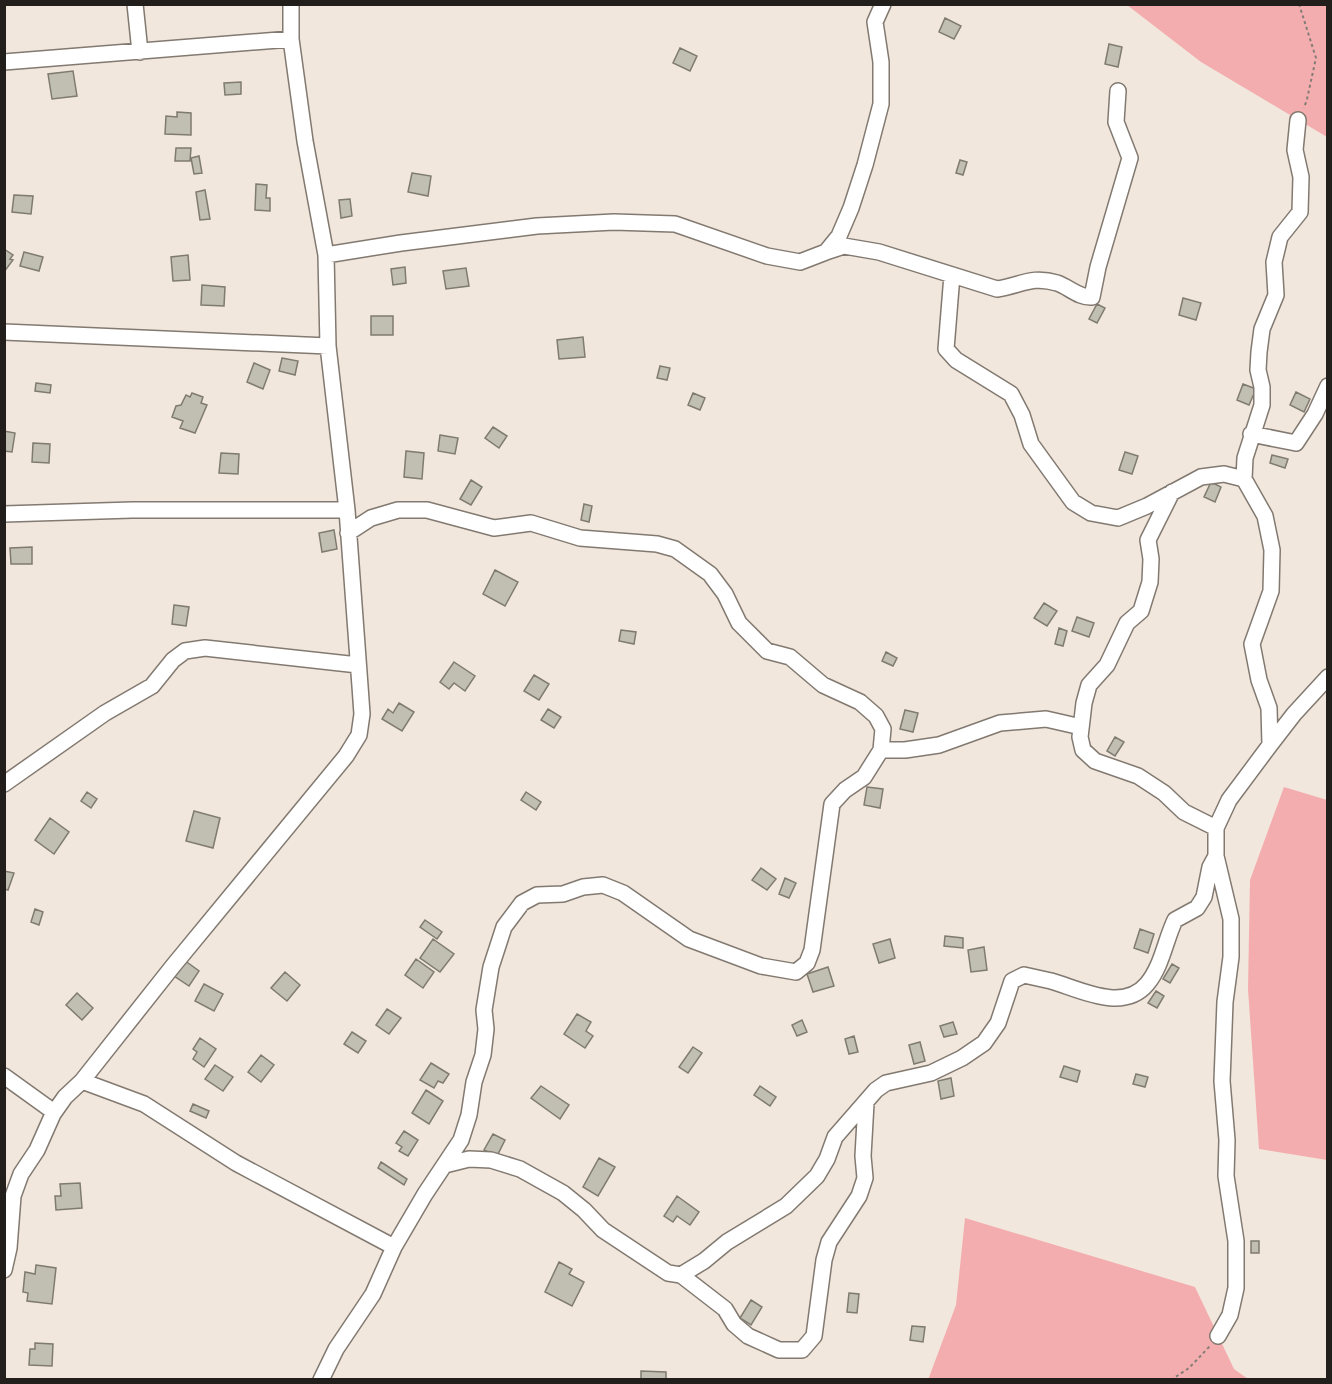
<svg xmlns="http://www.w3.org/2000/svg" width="1332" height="1384" viewBox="0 0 1332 1384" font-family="Arial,sans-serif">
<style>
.green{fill:#f4adae}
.building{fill:#c1beb2;stroke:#7f7b70;stroke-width:1.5}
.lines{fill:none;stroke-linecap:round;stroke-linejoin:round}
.minor-casing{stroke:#827970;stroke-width:18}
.path{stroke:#847d77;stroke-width:2;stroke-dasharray:3 3;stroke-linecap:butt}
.minor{stroke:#fff;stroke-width:15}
</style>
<rect width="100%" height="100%" fill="#f1e7dd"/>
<path class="green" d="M1127,5H1327V137L1201,62Z
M1284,787L1327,800V1160L1259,1149L1248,989L1250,880Z
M965,1218L1195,1287L1234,1369L1248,1379L928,1380L956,1305Z"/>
<path class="building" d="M945,18L961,26L954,39L939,32Z
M1109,44L1122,47L1118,67L1105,64Z
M680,48L697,56L690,71L673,63Z
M73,71L77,96L52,99L48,74Z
M241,82V94L225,95L224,83Z
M177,112L191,113V135L165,134L166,116L177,117Z
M176,148H191L190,161H175Z
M199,156L202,173L194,174L191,158Z
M960,160L967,162L963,175L956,173Z
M412,173L431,176L428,196L408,192Z
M256,184L267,185L266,198H270V211L255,210Z
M205,190L210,219L200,220L196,192Z
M14,195L33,196L31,214L12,212Z
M350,199L352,216L341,218L339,200Z
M4,249L13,255L10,259L13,260L4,272Z
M24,252L43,257L39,271L20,266Z
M188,255L190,280L173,281L171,257Z
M405,267L406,283L393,285L391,269Z
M466,268L469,286L446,289L443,271Z
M202,285L225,287L224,306L201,305Z
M1183,298L1201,303L1196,320L1179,315Z
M1097,304L1105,308L1097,323L1089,319Z
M371,316H393V335H371Z
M583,337L585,357L559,359L557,340Z
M282,358L298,361L295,375L279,371Z
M254,363L270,370L263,389L247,382Z
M660,366L670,368L667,380L657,378Z
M36,383L51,385L50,393L35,391Z
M1243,384L1256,389L1249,405L1237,400Z
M1296,392L1310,399L1304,412L1290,405Z
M192,393L203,397L201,403L207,405L195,433L180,428L183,421L172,417L176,406L181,405L186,395L190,397Z
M693,393L705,398L700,410L688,405Z
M493,427L507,436L499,448L485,438Z
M4,431L15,433L12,452L4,451Z
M440,435L458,438L455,454L438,451Z
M33,443L50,444L49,463L32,462Z
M406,451L424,453L422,479L404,477Z
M1125,452L1138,456L1132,474L1119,470Z
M221,453L239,454L238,474L219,473Z
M1272,455L1288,459L1285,468L1270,463Z
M471,480L482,487L471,505L460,499Z
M1211,482L1221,487L1215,502L1204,497Z
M584,504L592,506L589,522L581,520Z
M334,530L337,549L322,552L319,533Z
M32,547V564H11L10,548Z
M495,570L518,582L505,606L483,594Z
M1044,603L1057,611L1047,626L1034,618Z
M174,605L189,607L186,626L172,624Z
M1077,617L1094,623L1089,637L1072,631Z
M1059,628L1067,631L1063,646L1055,644Z
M621,630L636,632L634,644L619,641Z
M886,652L897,658L893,666L882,661Z
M454,662L475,676L465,691L454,683L449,689L440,682Z
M534,675L549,684L539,700L524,691Z
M399,703L414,712L402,731L382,719L388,709L393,713Z
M548,709L561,717L554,728L541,720Z
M905,710L918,713L913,732L900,729Z
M1115,737L1124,742L1115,756L1107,751Z
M867,787L883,789L880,808L864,805Z
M87,792L97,799L91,808L81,801Z
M526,792L541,802L536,810L521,800Z
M194,811L220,818L213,848L186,841Z
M50,818L69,832L54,854L35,840Z
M761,868L776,879L767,890L752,880Z
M4,871L14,873L8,890L4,889Z
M785,878L796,883L789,898L779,894Z
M35,909L43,912L39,925L31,922Z
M425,920L442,932L437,939L420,927Z
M1140,929L1154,934L1148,953L1134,948Z
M945,936L963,938V948L944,946Z
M433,939L454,954L440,972L420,958Z
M890,939L895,958L879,963L873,944Z
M984,947L987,970L971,972L968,950Z
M416,959L434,972L423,988L405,975Z
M184,960L199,971L189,986L174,976Z
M1172,964L1179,968L1170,983L1163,979Z
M828,967L834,986L813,992L807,974Z
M285,972L300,985L287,1001L271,988Z
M204,984L223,994L214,1011L195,1001Z
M1156,991L1164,996L1157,1008L1148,1003Z
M77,993L93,1008L82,1020L66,1005Z
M387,1009L401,1018L389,1034L376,1025Z
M577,1014L591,1022L586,1031L593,1036L585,1048L564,1034Z
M802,1020L807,1032L797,1036L792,1025Z
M953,1022L957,1034L944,1037L940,1026Z
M352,1032L366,1041L358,1053L344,1044Z
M854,1036L858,1052L849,1054L845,1039Z
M200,1038L216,1049L204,1067L193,1059L197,1052L193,1049Z
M920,1042L925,1061L914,1064L909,1045Z
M693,1047L702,1053L688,1073L679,1067Z
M261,1055L274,1065L261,1082L248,1072Z
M431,1063L449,1074L443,1083L438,1081L434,1088L420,1080Z
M215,1065L233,1077L223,1091L205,1079Z
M1064,1066L1080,1071L1077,1082L1060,1077Z
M1136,1074L1148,1077L1145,1087L1133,1084Z
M951,1078L954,1096L941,1099L938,1081Z
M541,1086L569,1105L560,1119L531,1098Z
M760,1086L776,1097L770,1106L754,1095Z
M426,1090L443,1101L429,1124L412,1113Z
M193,1104L209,1111L206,1118L190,1111Z
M404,1131L418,1140L408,1156L399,1151L402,1147L396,1143Z
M493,1134L505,1140L497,1156L484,1150Z
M599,1158L615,1167L598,1196L583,1187Z
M381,1162L407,1179L404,1185L378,1168Z
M80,1183L82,1208L56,1210L55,1196H61L60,1184Z
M677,1196L699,1212L690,1225L677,1216L673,1222L664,1216Z
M1251,1241H1259V1253H1251Z
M559,1262L572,1269L569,1274L584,1282L572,1306L545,1292Z
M36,1265L56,1268L52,1304L27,1301L28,1293L23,1292L25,1272L35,1274Z
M849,1293L859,1294L857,1313L847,1312Z
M751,1300L762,1307L751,1325L740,1318Z
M912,1326L925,1327L923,1342L910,1340Z
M35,1343L53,1344L52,1366L29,1365L30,1349H35Z
M641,1371L666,1372V1380H641Z"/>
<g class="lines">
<defs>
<path id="minor" d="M135,4L140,52
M4,62L291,39
M826,252L844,246L879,252L997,289C1020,286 1031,275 1057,283C1069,287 1079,298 1092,297L1098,267L1130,158L1116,122L1118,91
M326,255L401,243L537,226L614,222L675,224L767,256L800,262L826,252L839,236L851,208L865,165L881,104V62L875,22L883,4
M952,275L946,349L956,360L1011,394L1022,415L1031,444L1073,502L1091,513L1118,518L1147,506L1201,477L1224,474L1244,479
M4,332L328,346
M1251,434L1296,443L1315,414L1328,386
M1172,492L1148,540L1151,559L1150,582L1141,611L1127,623L1107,665L1089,685L1084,703L1080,737L1083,750L1095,761L1138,776L1164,793L1184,812L1216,828
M4,514L132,510H347
M1270,745L1269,708L1259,680L1252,644L1271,591L1272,550L1265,516L1244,479L1245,458L1262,405V387L1258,370L1259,352L1262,329L1276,295L1274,262L1280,237L1300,212L1301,177L1295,150L1298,120
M881,750H905L939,745L1000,723L1046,719L1081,727
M4,784L105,713L152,686L173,660L185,651L205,648L358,665
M4,1076L54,1112
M82,1081L144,1104L236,1163L394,1247
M445,1165L469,1159L491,1160L520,1169L563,1193L584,1210L603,1230L668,1273L681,1275L704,1261L727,1242L786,1206L817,1176L827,1159L835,1137L876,1090L886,1083L931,1073L962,1058L984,1043L998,1023L1012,981L1024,975C1033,977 1042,979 1051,981C1079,989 1123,1013 1147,984C1162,966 1165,941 1175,920L1197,908L1204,897L1210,867L1216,856
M4,1270L9,1248L13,1196L21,1174L37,1150L53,1114L65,1097L82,1081L173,966L346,756L359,735L362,714L360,686L347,510L328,346L326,255L305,141L291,39V4
M681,1275L725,1309L734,1324L748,1336L779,1350H802L814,1336L824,1260L829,1242L859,1196L865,1178L863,1156L866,1103
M1218,1336L1230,1315L1236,1288V1241L1226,1176L1227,1140L1222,1081L1225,1002L1231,957V919L1216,856V828L1229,800L1270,745L1294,714L1328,677
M321,1380L336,1349L373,1294L394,1247L425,1194L461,1140L469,1115L474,1082L483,1055L486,1029L484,1010L491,967L504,927L522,903L537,895L563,894L583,887L603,885L623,893L689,939L761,966L796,972L807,963L812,950L832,804L845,790L864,777L881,750L883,729L876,716L860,702L823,685L790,657L767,651L739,623L725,594L710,574L675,549L657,544L580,538L531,523L494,528L427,510H398L371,518L348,533"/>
</defs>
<use href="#minor" class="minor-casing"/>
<path class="path" d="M1299,4L1316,58L1307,99L1304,108
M1171,1380L1189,1368L1210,1346"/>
<use href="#minor" class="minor"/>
</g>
<rect width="1332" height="1384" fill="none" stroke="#221e1b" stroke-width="12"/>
</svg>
